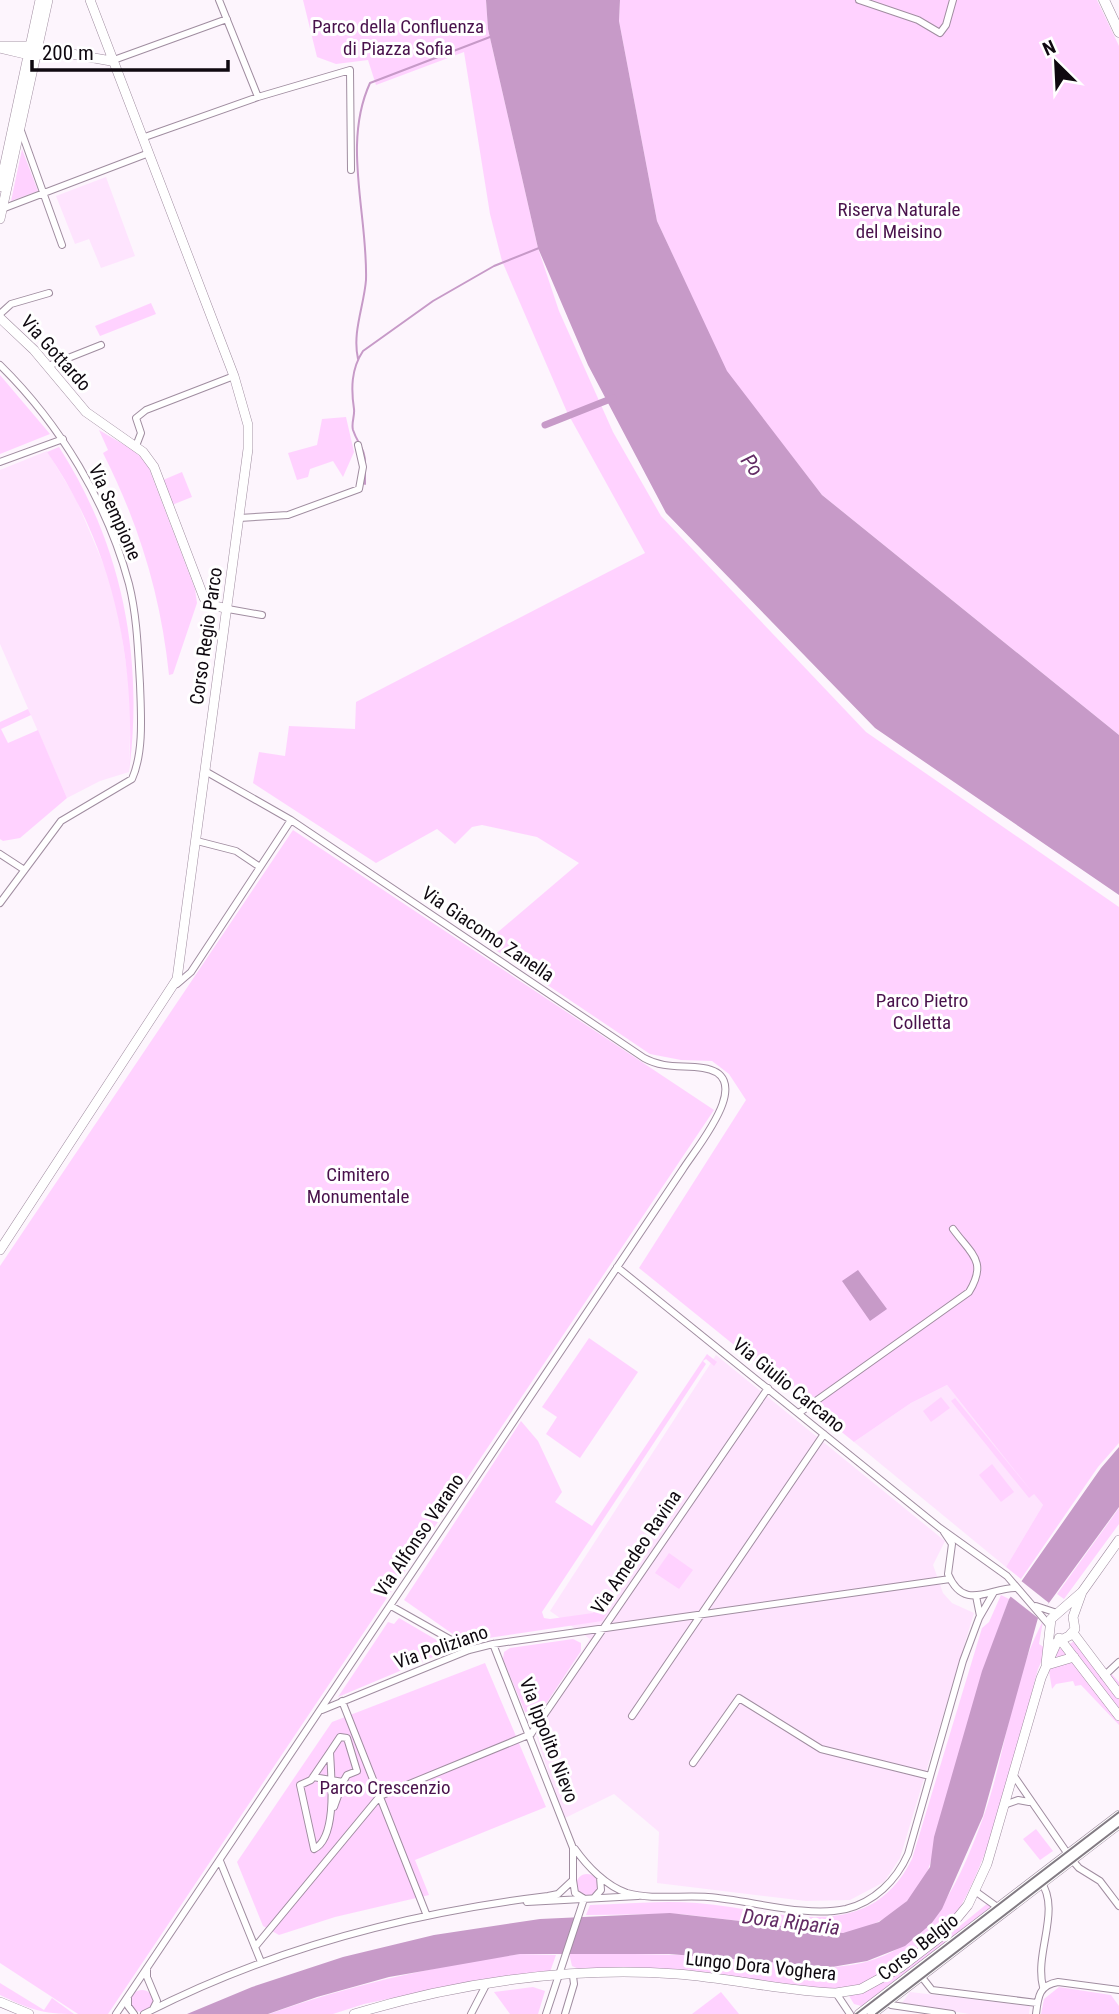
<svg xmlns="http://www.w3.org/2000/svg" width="1119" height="2014" viewBox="0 0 1119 2014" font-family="'Roboto Condensed',sans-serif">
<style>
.built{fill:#fee4fe}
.green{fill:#ffd2ff}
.water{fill:#c79ac8}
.pier{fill:#fdf5fd}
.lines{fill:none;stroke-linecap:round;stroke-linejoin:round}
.stream{stroke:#c79ac8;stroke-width:2}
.canal{stroke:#c79ac8;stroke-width:7}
.street-casing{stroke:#a08da0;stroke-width:8}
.secondary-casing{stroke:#a08da0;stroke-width:10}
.primary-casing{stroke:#a08da0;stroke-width:11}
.street{stroke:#fff;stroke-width:6}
.secondary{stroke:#fff;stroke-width:9}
.primary{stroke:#fff;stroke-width:10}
.tram{stroke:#827b83;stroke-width:2}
.labels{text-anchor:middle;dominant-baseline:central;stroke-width:6;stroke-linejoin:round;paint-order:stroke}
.park-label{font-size:19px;fill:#49124c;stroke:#fff}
.street-label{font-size:19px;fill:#0f0910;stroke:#fff}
.water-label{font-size:21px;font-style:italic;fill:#622b64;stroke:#fff}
</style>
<rect width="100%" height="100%" fill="#fdf5fd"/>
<path class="built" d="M106,177L135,256L101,268L89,239L75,244L56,196Z
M47,451L76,499L108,575L119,617L131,698L129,772L100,781L67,798L0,644V470Z
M716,1355L945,1541L933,1565L943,1593L952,1603L974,1613L900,1858L884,1882L850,1900L806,1901L657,1883L659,1832L614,1794L563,1819L533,1725L590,1639L550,1611Z
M947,1385L1043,1505L1006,1567L854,1442L911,1403Z
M910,1992L1030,2006L1029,2014H969L902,2003Z"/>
<path class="green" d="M303,0H486L488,29L538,248L559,311L613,432L661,516L866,732L1119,907V1443L1098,1467L1021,1579L1006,1567L1043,1505L1034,1494L1029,1498L951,1401L955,1398L1032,1492L947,1385L911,1403L854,1442L639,1268L746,1100L729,1074L712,1061L681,1060L650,1054L485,943L579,863L537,837L482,825L472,827L455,844L437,829L376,863L253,783L259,752L285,756L289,726L355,729L356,702L645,553L567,412L502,261L490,214L464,52L376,85L368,60L336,64L317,57Z
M620,0H1097L1119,46V735L822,495L726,371L657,221L619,21Z
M22,149L38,191L11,201Z
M151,303L156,314L100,336L95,326Z
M0,375L50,434L0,454Z
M346,417L354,452L343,477L333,461L310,469L308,477L297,480L288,453L317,445L322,419Z
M99,430L133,450L147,463L195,589L197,603L173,674L169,675C161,596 139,524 103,453L108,450Z
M59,447C122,545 144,657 129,772C136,660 113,547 47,452Z
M182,472L192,497L172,505L163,480Z
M28,709L31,715L1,729L8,743L38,730L67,798L20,838L3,841L0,839V722Z
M293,830L714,1110L108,2014H78L0,1963V1266Z
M589,1338L638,1372L580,1458L546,1434L557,1417L542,1407Z
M707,1354L717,1362L714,1366L706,1359L703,1361L706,1364L542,1612L544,1618L550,1619L593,1613L597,1606L607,1613L602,1621L468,1641L457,1637L404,1600L521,1421L538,1441L562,1492L555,1502L592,1526Z
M941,1397L950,1408L931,1422L923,1411Z
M992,1464L1014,1492L1001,1502L979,1475Z
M1119,1508V1524L1064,1599L1057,1594Z
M669,1553L693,1570L679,1589L655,1573Z
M1001,1595L1009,1599C983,1669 963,1740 942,1812C934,1838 935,1864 919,1887C900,1913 874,1928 843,1933L680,1914L586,1915L590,1905C625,1904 661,1900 697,1903C776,1909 867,1949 912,1859L982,1628L989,1622Z
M399,1618L452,1649L338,1697L388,1622L394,1624Z
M1043,1621L1039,1644L1047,1649L1038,1669C1014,1756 991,1877 934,1947L988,1903L993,1908L865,2007L854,2004L846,1991L581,1970L572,1966L569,1953C627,1954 685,1954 744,1958C773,1960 804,1969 833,1967C925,1962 955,1893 983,1818C1007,1752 1010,1683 1043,1621Z
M1078,1638L1119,1682V1725L1081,1685L1075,1686L1073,1681L1056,1684L1052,1689L1049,1671L1059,1648L1063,1649Z
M573,1639L581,1643V1651L538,1716L527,1717L503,1659L504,1652L510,1648Z
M485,1663L546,1807L415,1860L429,1895L335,1917L279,1935L263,1926L237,1862L332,1722Z
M1036,1829L1053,1851L1040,1860L1023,1839Z
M576 1885a11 11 0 1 1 22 0a11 11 0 1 1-22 0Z
M520,1954L556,1955L550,1972L470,1982L364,2004L333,2014H269C350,1985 434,1966 520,1954Z
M0,1983L44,2010L52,1998L74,2014C42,2014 29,2009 0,1995Z
M533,1987L545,1991L538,2014H510L494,1992Z
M1059,1987L1111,1995L1119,2006V2014H1041L1044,1999Z
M131 2001a11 11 0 1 1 22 0a11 11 0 1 1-22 0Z
M721,1992L739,2014H692Z"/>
<path class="water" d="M486,0H620L619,21L657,221L727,371L822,495L1119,735V895L875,728L666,513L588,365L538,248L488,29Z
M858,1270L887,1309L870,1321L842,1281Z
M1119,1447V1507L1038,1618L983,1816L942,1909L931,1924L905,1946L867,1961L832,1967L669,1954H520L389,1977L317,1997L268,2014H187L252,1987L343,1957L434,1935L540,1919L670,1913L843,1933L879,1922L907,1901L930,1867L934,1837L982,1671L1009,1599L1101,1468Z"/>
<path class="pier" d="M1020,1580L1049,1603L1038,1618L1010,1596Z"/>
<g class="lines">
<path class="stream" d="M358,359C352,332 364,306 366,280C368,215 342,144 370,83L490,37
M365,466C366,449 358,445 353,430C351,423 355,416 354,409C351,389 351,369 363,351L433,301L494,266L539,248
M365,471V484"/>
<path class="canal" d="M545,425L613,398"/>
<defs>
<path id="street" d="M219,0L258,97
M859,0L918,20L940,33L946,25L953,0
M111,61L227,19
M20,128L62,245
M142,138L258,97L350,70L351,170
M2,209L149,153
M0,314L11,304L49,293
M0,365C60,424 107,502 129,584C137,616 138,650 140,684C141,714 144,752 132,779L61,821L0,903
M48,366L101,345
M136,446L141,433L136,418L146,410L234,376
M0,462L63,439
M239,518L288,515L359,489L363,467L358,445
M228,609L262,615
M197,841L236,851L260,867
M0,854L23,869
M177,984L191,972L291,820
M617,1267L940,1528L1007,1576L1050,1626
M799,1413L969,1292C988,1261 971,1254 953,1229
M944,1532L952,1544L948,1574C964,1612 989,1588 1015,1588
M976,1596L980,1616
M391,1606L469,1650
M1036,1606L1057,1613
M1104,1676L1119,1662
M342,1701L427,1916
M322,1710L469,1650L493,1644L950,1579
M632,1716L824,1434
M531,1734L768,1388
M330,1752C331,1774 338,1838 314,1849L300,1785L311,1780Z
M330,1752L340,1737L347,1738L357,1771L347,1775L343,1782
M693,1763L739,1698L821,1749L930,1776
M1014,1776L1072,1860L1079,1868L1100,1881L1119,1906
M313,1777L343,1782L334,1807
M1004,1805L1018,1800L1029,1802
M575,1849C587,1866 606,1886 627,1893C652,1900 682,1895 708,1897C750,1900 805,1918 846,1909C874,1902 896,1881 908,1854L963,1661L979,1618L994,1592
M220,1861L261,1962
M573,1880L575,1893L583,1898
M1040,1880C1062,1910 1034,1952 1043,1987
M975,1891L1000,1909
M594,1898L601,1890L600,1877
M527,1902L638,1896
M255,1947L380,1796L531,1734
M147,1968V1977L157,2001L153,2009
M921,1976L932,1990L1037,2003
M836,1993L850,2014
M128,1998V2006L134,2014
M887,2000L891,2005L952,2014
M116,2014L683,1169C696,1148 758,1076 703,1068C681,1065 664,1069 644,1058L291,820L205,771
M144,2014C270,1949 408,1913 548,1896L558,1894L573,1880V1848L493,1644
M471,2014L486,1985
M546,2014L584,1899
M565,2014L574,1984L573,1976
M1036,2014C1038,1997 1039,1985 1058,1982L1119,1990"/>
<path id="secondary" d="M0,46H27L111,61
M0,48L25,54L59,56
M0,187L40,0
M0,219L48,0
M0,318L34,350L86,412L143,452L154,467L204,598L212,605L228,609
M0,1250L177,979L248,449V425L234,376L90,0
M1073,1633L1119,1694
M1059,1638L1119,1716
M1046,1664L1051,1619L1082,1592L1119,1540
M1047,1665L1074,1657
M0,2002L29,2014
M354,2014C456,1983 571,1966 677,1974C730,1978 783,1991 836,1993L861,1989L901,1967L944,1934L968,1905L987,1864L1041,1678L1057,1642L1069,1636L1075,1629L1073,1617L1082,1592
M859,2014L1119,1815
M872,2014L1119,1824"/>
<path id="primary" d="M1104,0L1119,32"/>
</defs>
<use href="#street" class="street-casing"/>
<use href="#secondary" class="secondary-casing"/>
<use href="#primary" class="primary-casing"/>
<use href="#street" class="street"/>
<use href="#secondary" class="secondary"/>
<use href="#primary" class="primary"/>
<path class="tram" d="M856,2014L1119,1812
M876,2014L1119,1827"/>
</g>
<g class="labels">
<g class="park-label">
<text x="398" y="26">Parco della Confluenza<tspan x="398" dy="22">di Piazza Sofia</tspan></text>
<text x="899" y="209">Riserva Naturale<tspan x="899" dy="22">del Meisino</tspan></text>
<text x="922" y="1000">Parco Pietro<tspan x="922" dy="22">Colletta</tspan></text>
<text x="358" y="1174">Cimitero<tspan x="358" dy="22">Monumentale</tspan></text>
<text x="385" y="1787">Parco Crescenzio</text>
</g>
<g class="street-label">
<text transform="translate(56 353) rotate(48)">Via Gottardo</text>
<text transform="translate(115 512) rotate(66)">Via Sempione</text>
<text transform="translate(206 636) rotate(-82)">Corso Regio Parco</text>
<text transform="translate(488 934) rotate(34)">Via Giacomo Zanella</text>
<text transform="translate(789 1385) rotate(39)">Via Giulio Carcano</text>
<text transform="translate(419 1535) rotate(-56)">Via Alfonso Varano</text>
<text transform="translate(636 1552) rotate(-56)">Via Amedeo Ravina</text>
<text transform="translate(441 1647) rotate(-19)">Via Poliziano</text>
<text transform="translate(549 1740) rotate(69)">Via Ippolito Nievo</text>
<text transform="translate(918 1947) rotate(-38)">Corso Belgio</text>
<text transform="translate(761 1966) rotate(6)">Lungo Dora Voghera</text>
</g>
<g class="water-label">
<text transform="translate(752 465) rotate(54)">Po</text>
<text transform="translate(791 1922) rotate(7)">Dora Riparia</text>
</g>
</g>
<g transform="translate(1056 63) rotate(336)" stroke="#ffffff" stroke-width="5" paint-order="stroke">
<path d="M0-5L12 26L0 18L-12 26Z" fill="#0f0910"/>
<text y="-10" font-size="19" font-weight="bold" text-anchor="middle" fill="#0f0910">N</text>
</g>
<path d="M32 60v10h196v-10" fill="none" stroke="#0f0910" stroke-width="3.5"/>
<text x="42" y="60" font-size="21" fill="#0f0910" stroke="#ffffff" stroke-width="5" paint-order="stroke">200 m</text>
</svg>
